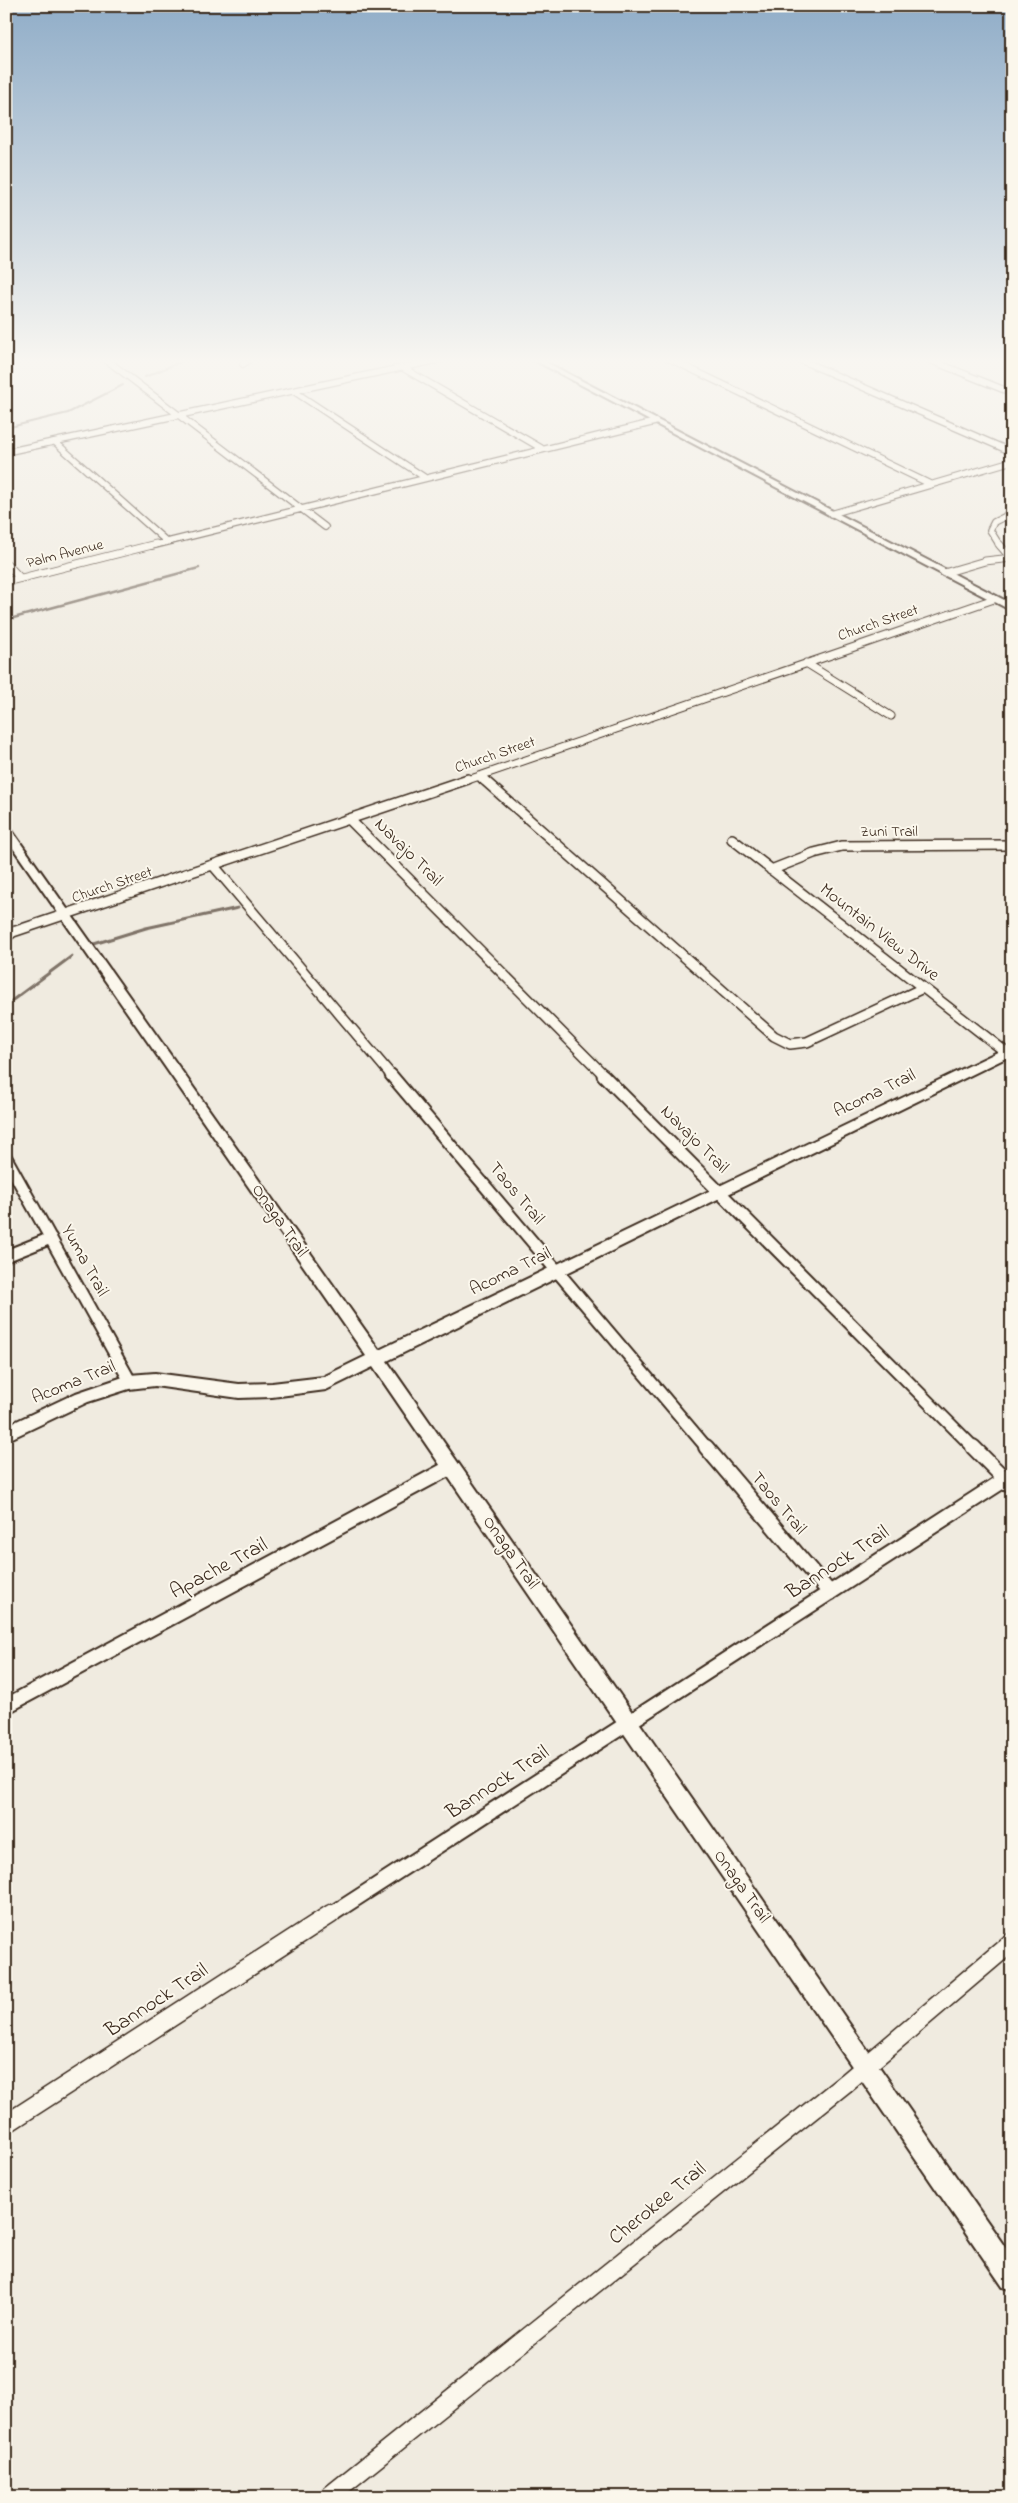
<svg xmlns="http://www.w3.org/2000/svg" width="1018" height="2503" viewBox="0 0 1018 2503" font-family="'Indie Flower',sans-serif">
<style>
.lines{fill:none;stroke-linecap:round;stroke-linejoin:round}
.stream-far2{stroke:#7f7367;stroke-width:2}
.stream-far1{stroke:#7f7367;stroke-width:2.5}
.stream{stroke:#7f7367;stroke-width:3}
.street-far5-casing{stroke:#3b2a1e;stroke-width:8}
.street-far4-casing{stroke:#3b2a1e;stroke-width:9}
.street-far3-casing{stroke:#3b2a1e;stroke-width:12}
.street-far2-casing{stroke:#3b2a1e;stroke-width:15}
.street-far1-casing{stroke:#3b2a1e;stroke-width:18}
.street-casing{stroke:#3b2a1e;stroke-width:21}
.secondary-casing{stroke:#3b2a1e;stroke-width:4}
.street-far5{stroke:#fbf7ec;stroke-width:5.5}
.street-far4{stroke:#fbf7ec;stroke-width:7}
.street-far3{stroke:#fbf7ec;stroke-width:9}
.street-far2{stroke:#fbf7ec;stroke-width:11}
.street-far1{stroke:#fbf7ec;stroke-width:14}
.street{stroke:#fbf7ec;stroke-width:18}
.secondary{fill:#fbf7ec;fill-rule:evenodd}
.labels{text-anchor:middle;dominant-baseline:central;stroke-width:4;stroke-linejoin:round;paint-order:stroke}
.far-street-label{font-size:15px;fill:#3b2a1e;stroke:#fbf7ec}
.street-label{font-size:18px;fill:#3b2a1e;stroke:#fbf7ec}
.near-street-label{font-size:21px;fill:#3b2a1e;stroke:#fbf7ec}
</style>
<rect width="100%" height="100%" fill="#f0ebe0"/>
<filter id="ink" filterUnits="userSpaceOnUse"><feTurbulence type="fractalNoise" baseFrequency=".02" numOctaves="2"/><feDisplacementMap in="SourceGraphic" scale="10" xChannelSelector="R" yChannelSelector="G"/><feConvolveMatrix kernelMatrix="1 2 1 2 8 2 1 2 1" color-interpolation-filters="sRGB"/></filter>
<g filter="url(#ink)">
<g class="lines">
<path class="stream-far2" d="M145,377L189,358
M6,428L68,413L123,385"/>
<path class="stream-far1" d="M6,620L199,568"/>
<path class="stream" d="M94,944L146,928L238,908
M6,1005L72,956"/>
<defs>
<path id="street-far5" d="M104,358L325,527
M668,358L930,484
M796,358L1012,452
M925,358L1012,393
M243,364L252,358
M403,368L541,448
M295,392L424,477
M55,442L166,541
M6,452L447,358
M831,514L1012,461
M151,546L655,422
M1000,546L990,530L994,522L1012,513"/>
<path id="street-far4" d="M999,544L1011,558
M6,563L20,578
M944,573L985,561L1012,558
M6,582L156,544
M806,663L891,716
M479,776L484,781
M465,781L994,599"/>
<path id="street-far3" d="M483,779L774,1036L790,1044L807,1042L923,988
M350,820L605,1076
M732,839L1012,1057
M213,865L392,1076
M771,870L814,853L842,846L1012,845
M6,937L13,932L468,779"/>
<path id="street-far2" d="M391,1075L707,1448
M603,1075L974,1448
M6,1158L130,1381
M6,1256L51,1238"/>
<path id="street-far1" d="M706,1447L830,1593
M973,1447L1012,1486
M6,1706L451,1467
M329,1916L1012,1475"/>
<path id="street" d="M6,2124L331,1914
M328,2497L847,2082L1012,1942"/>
<path id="secondary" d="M530,358H538L1012,604V611Z
M6,827L10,828L379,1350L1012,1045V1055L387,1361L1012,2257V2290L1003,2287L373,1367L326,1390L272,1397L239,1398L155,1386L129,1389L88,1402L6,1441V1426L76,1393L129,1375L155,1373L239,1384L272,1383L323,1377L366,1356L6,838Z"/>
</defs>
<use href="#street-far5" class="street-far5-casing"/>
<use href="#street-far4" class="street-far4-casing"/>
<use href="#street-far3" class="street-far3-casing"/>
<use href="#street-far2" class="street-far2-casing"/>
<use href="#street-far1" class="street-far1-casing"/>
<use href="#street" class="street-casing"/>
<use href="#secondary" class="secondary-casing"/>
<use href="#street-far5" class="street-far5"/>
<use href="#street-far4" class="street-far4"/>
<use href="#street-far3" class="street-far3"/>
<use href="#street-far2" class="street-far2"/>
<use href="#street-far1" class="street-far1"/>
<use href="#street" class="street"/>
<use href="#secondary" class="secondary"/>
</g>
</g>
<linearGradient id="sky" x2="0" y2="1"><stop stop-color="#90adc8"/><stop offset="0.51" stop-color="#f8f6f1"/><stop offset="1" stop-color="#f8f6f1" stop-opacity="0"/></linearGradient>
<rect width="1018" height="708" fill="url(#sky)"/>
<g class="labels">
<g class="far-street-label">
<text transform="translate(65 554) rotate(-14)">Palm Avenue</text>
<text transform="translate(878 623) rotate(-19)">Church Street</text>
<text transform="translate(495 755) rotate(-19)">Church Street</text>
<text x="889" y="832">Zuni Trail</text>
<text transform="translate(112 885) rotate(-19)">Church Street</text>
</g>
<g class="street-label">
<text transform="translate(408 853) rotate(45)">Navajo Trail</text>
<text transform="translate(879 933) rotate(38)">Mountain View Drive</text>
<text transform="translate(875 1094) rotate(-26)">Acoma Trail</text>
<text transform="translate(694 1140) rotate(45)">Navajo Trail</text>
<text transform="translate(516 1194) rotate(50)">Taos Trail</text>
<text transform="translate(279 1221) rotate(55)">Onaga Trail</text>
<text transform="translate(84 1261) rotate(61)">Yuma Trail</text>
<text transform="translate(511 1272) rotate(-26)">Acoma Trail</text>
<text transform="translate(74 1383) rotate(-22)">Acoma Trail</text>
<text transform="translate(778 1504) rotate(50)">Taos Trail</text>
<text transform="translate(510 1553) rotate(55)">Onaga Trail</text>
<text transform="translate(741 1887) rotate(55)">Onaga Trail</text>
</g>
<g class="near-street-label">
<text transform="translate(838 1563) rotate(-33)">Bannock Trail</text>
<text transform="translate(219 1569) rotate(-28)">Apache Trail</text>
<text transform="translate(498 1783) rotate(-33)">Bannock Trail</text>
<text transform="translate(157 2001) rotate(-33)">Bannock Trail</text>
<text transform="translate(658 2204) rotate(-39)">Cherokee Trail</text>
</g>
</g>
<rect width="1018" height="2503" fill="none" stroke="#fbf7ec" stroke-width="25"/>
<rect x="12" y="12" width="993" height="2478" fill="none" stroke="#3b2a1e" stroke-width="2" filter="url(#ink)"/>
</svg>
